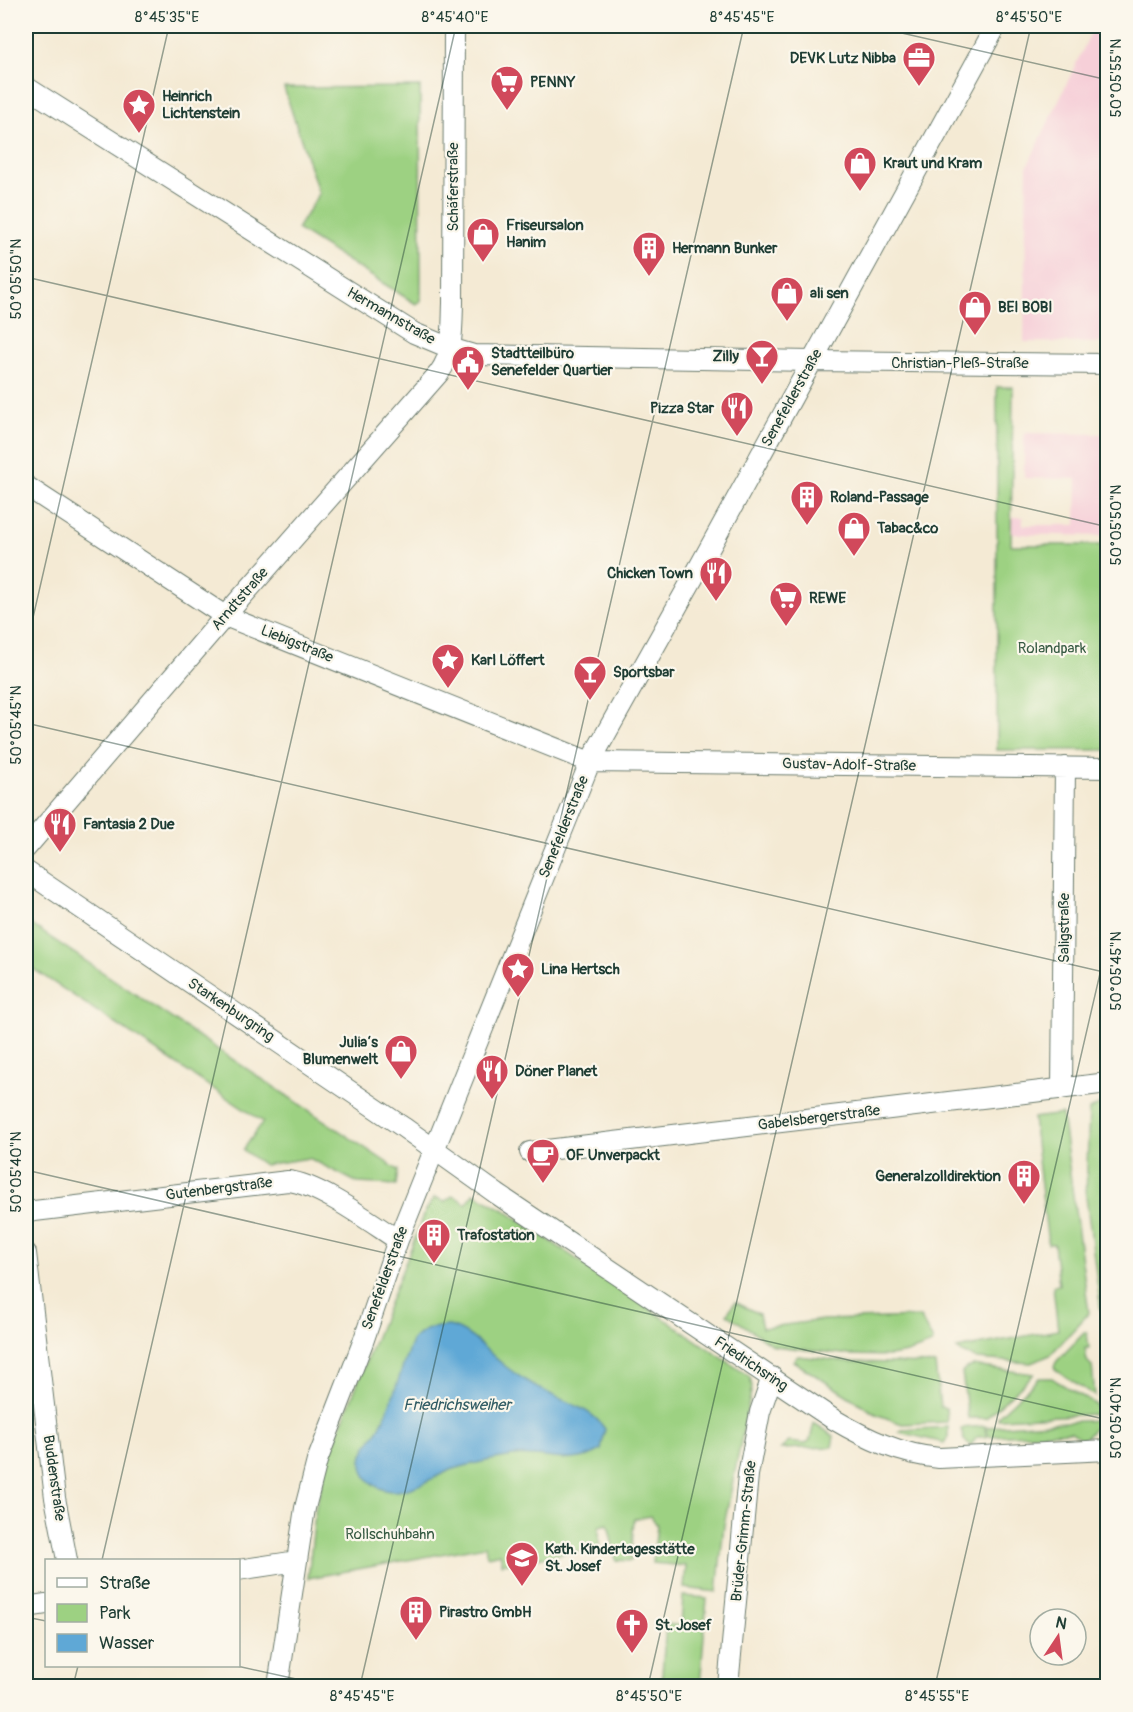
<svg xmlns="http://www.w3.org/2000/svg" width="1133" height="1712" viewBox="0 0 1133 1712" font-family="Pangolin,sans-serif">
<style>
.built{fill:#f6cfd8}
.green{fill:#9dd182;stroke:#5e875b;stroke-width:1.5}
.water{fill:#5fa8d6;stroke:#3f7285;stroke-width:1.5}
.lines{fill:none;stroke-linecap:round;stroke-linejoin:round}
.minor-casing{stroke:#6a7a6c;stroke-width:22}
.minor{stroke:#fff;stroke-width:20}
.ticks{fill:none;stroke:#1f3d34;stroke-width:1.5;stroke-opacity:0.45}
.labels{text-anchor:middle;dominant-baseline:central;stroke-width:4.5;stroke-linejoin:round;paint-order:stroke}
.poi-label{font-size:15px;font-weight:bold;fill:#1f3d34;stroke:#fbf7ec;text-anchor:start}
.street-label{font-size:15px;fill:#1f3d34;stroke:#fbf7ec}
.park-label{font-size:15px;fill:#385b44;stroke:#fbf7ec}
.water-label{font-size:16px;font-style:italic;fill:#325d65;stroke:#fbf7ec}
.neatline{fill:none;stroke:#1f3d34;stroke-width:2}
.ticks-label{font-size:15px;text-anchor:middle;fill:#1f3d34}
</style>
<rect width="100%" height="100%" fill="#fbf7ec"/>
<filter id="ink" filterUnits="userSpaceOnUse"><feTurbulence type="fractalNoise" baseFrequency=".0167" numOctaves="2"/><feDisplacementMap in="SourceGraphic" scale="12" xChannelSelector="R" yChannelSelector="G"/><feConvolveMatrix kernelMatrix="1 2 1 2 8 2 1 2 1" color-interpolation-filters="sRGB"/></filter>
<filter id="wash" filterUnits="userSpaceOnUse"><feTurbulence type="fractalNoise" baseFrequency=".008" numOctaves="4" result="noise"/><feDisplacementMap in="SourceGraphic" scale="24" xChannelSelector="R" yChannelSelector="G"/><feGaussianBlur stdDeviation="1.35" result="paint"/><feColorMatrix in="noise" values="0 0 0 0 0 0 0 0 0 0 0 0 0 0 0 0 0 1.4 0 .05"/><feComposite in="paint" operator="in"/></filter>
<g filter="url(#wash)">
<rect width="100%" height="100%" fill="#f4ead4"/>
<path class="built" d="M1094,26H1108L1107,343L1024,342L1027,167Z
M1024,433L1107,434V536L1010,534L1011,517H1023V525H1076L1077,479L1024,478Z"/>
<path class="green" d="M420,87L421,301L416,304L297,229L319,194L284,88Z
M997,387H1013L1011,545H1107V750H997Z
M26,921L398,1170L396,1185L358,1183L309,1158L264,1165L243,1150L263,1122L26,964Z
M1107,1101L1108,1309L1101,1311L1086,1197L1089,1110Z
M1062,1114L1089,1313L1050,1355L1031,1363L977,1359L964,1354L957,1349L1058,1330L1053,1286L1059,1285L1054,1244H1048L1033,1118Z
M474,1193L506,1211L750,1377L752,1387L724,1525L717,1592L684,1588L686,1566L653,1563L657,1525L651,1516L634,1519L631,1561L616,1560L608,1524L599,1526V1547L502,1564L500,1553L487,1556L485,1546L308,1578L316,1506L330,1453L426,1210L435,1197L445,1202L452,1196L456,1197L466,1204Z
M735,1302L759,1314L762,1328L823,1320L920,1317L933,1341L932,1344L907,1353L890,1356L851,1355L774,1346L727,1314Z
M1085,1332L1087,1333L1089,1348H1085L1087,1361L1092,1366L1095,1396L1055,1369L1054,1366L1057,1361Z
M798,1356L853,1362L935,1364L940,1407L946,1408L947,1422L902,1424L876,1414L793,1361Z
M973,1366L1034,1374L986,1418H968L962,1372L967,1368Z
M1039,1378H1052L1058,1382L1096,1405L1097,1414L998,1419V1416Z
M1096,1420L1098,1425L1085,1438H1080L1071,1432L988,1436L987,1427Z
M814,1423L834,1436L832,1447L781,1449L789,1442L805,1444L810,1440Z
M985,1426L986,1437H977L971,1445L964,1440L961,1428Z
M948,1427V1437L944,1443L899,1432L902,1430Z
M683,1596L707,1598L700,1686H661L666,1624L681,1626Z"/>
<path class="water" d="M449,1326C471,1331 487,1352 505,1366C519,1377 536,1387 552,1395C573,1405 591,1409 605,1429L601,1450C577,1464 561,1458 535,1456C519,1454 502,1457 486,1461C474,1464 462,1466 451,1470C433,1477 415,1490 396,1491C381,1492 364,1482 362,1466C360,1453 371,1440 378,1430C394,1402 400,1370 412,1341C423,1328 433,1327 449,1326Z"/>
</g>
<g filter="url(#ink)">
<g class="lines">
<defs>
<path id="minor" d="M26,87L414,333L450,348L474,355L812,361L1108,364
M26,486L225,616L590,762L1108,768
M26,848L225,616L439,373C454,353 452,327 453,303L454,26
M26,871L403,1127L497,1194L833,1419C867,1439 899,1454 939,1458L1108,1450
M1062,1089L1065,767
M530,1152L1108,1083
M26,1212L288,1181C319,1184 370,1222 398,1240
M26,1253L55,1498L67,1560
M238,1570L297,1561
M26,1607L46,1604
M278,1686L305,1508L317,1461L363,1342L398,1240L590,762L697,571L996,26
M728,1686L748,1475L760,1412L772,1377"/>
</defs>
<use href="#minor" class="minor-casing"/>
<use href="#minor" class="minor"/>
</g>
</g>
<path class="ticks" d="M871,26L1108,80M26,277L1108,527M26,648L169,26M26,723L1108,973M26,1170L1108,1420M102,1560L456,26M26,1617L46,1621M237,1666L328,1686M73,1686L78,1666M360,1686L744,26M648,1686L1031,26M935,1686L1108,939"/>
<defs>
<symbol id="office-pin" viewBox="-11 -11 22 30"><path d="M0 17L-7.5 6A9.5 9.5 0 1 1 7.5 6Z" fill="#d1495b" stroke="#fbf7ec"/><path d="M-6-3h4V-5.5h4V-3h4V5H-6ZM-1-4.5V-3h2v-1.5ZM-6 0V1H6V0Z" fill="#fff"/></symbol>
<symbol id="supermarket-pin" viewBox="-11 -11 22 30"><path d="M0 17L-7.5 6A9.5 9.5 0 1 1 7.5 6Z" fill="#d1495b" stroke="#fbf7ec"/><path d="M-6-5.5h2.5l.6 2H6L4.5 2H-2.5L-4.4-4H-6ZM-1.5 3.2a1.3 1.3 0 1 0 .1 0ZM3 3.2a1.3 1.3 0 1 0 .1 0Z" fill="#fff"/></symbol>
<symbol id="sight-pin" viewBox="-11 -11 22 30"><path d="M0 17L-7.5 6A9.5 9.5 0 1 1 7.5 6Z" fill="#d1495b" stroke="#fbf7ec"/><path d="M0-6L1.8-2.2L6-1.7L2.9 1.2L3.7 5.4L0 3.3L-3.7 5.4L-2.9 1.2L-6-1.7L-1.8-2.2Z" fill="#fff"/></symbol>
<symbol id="shop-pin" viewBox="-11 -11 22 30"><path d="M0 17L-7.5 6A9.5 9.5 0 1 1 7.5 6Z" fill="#d1495b" stroke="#fbf7ec"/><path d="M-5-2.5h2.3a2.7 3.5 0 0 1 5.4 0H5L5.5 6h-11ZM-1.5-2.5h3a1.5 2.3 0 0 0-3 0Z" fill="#fff"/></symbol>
<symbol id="building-pin" viewBox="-11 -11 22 30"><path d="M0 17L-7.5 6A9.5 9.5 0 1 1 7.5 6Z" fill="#d1495b" stroke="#fbf7ec"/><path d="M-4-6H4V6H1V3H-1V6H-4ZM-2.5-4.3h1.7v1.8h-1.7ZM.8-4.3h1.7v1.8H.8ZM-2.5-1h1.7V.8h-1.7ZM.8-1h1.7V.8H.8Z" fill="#fff"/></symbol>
<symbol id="bar-pin" viewBox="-11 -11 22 30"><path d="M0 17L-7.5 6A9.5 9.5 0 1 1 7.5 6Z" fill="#d1495b" stroke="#fbf7ec"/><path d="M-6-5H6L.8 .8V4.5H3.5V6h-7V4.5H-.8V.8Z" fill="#fff"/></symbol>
<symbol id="civic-pin" viewBox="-11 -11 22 30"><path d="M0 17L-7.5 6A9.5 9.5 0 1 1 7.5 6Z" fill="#d1495b" stroke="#fbf7ec"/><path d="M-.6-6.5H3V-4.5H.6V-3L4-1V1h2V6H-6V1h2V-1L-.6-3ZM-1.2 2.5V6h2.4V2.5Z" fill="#fff"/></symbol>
<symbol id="restaurant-pin" viewBox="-11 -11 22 30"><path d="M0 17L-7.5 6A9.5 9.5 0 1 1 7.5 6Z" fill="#d1495b" stroke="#fbf7ec"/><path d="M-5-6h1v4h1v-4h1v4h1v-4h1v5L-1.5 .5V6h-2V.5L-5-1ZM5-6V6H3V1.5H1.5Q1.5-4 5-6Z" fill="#fff"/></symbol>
<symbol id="cafe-pin" viewBox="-11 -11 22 30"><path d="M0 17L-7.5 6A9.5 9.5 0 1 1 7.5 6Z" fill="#d1495b" stroke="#fbf7ec"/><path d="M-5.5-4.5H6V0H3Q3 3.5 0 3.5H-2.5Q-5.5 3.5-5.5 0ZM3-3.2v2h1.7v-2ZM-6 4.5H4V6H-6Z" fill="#fff"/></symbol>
<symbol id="school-pin" viewBox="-11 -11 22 30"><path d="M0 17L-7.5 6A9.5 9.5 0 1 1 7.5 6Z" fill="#d1495b" stroke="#fbf7ec"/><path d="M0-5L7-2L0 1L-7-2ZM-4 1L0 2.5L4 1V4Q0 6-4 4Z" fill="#fff"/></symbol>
<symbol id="church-pin" viewBox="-11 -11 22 30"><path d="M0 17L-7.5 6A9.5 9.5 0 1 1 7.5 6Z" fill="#d1495b" stroke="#fbf7ec"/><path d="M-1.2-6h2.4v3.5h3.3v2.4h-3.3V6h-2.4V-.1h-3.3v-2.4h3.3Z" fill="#fff"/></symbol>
</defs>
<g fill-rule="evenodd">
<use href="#office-pin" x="900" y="39" width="38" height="52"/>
<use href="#supermarket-pin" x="488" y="63" width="38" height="52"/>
<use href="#sight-pin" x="120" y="86" width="38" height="52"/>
<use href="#shop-pin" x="841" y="144" width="38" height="52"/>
<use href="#shop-pin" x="464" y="215" width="38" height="52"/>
<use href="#building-pin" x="630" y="229" width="38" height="52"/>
<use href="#shop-pin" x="768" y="274" width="38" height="52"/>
<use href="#shop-pin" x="956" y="288" width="38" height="52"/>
<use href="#bar-pin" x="743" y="337" width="38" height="52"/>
<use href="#civic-pin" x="449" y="343" width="38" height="52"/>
<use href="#restaurant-pin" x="718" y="389" width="38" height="52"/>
<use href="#building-pin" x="788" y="478" width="38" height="52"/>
<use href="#shop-pin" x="835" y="509" width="38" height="52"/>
<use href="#restaurant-pin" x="697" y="554" width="38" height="52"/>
<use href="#supermarket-pin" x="767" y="579" width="38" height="52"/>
<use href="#sight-pin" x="429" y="641" width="38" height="52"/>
<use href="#bar-pin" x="571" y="653" width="38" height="52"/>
<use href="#restaurant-pin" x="41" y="805" width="38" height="52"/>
<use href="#sight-pin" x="499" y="950" width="38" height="52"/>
<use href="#shop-pin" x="382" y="1032" width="38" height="52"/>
<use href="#restaurant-pin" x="473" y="1052" width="38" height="52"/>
<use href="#cafe-pin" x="524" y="1136" width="38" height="52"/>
<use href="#building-pin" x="1005" y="1157" width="38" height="52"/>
<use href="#building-pin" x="415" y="1216" width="38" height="52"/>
<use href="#school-pin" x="503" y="1539" width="38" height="52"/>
<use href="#building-pin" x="397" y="1593" width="38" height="52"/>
<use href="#church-pin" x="613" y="1606" width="38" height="52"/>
</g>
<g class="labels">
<g class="poi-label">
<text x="896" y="58" text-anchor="end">DEVK Lutz Nibba</text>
<text x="530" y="82">PENNY</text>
<text x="162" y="96">Heinrich<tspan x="162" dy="17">Lichtenstein</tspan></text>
<text x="883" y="163">Kraut und Kram</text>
<text x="506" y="225">Friseursalon<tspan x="506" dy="17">Hanim</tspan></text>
<text x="672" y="248">Hermann Bunker</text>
<text x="810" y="293">ali sen</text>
<text x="998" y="307">BEI BOBI</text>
<text x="491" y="353">Stadtteilbüro<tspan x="491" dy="17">Senefelder Quartier</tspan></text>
<text x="739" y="356" text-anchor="end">Zilly</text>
<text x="714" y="408" text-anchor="end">Pizza Star</text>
<text x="830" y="497">Roland-Passage</text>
<text x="877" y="528">Tabac&amp;co</text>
<text x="693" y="573" text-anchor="end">Chicken Town</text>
<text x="809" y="598">REWE</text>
<text x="471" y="660">Karl Löffert</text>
<text x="613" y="672">Sportsbar</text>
<text x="83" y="824">Fantasia 2 Due</text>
<text x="541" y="969">Lina Hertsch</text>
<text x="378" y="1042" text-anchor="end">Julia‘s<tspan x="378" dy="17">Blumenwelt</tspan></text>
<text x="515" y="1071">Döner Planet</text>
<text x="566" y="1155">OF Unverpackt</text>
<text x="1001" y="1176" text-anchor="end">Generalzolldirektion</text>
<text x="457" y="1235">Trafostation</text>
<text x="545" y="1549">Kath. Kindertagesstätte<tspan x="545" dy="17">St. Josef</tspan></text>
<text x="439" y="1612">Pirastro GmbH</text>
<text x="655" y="1625">St. Josef</text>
</g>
<g class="street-label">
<text transform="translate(453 187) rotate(-90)">Schäferstraße</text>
<text transform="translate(391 316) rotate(30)">Hermannstraße</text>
<text x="960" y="363">Christian-Pleß-Straße</text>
<text transform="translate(792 398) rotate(-61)">Senefelderstraße</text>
<text transform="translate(240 599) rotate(-49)">Arndtstraße</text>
<text transform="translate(297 644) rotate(22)">Liebigstraße</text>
<text transform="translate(849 765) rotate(1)">Gustav-Adolf-Straße</text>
<text transform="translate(564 827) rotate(-68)">Senefelderstraße</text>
<text transform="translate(1064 928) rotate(-90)">Saligstraße</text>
<text transform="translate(231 1010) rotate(34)">Starkenburgring</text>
<text transform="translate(819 1118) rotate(-7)">Gabelsbergerstraße</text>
<text transform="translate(219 1189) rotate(-7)">Gutenbergstraße</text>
<text transform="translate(385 1278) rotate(-70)">Senefelderstraße</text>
<text transform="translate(751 1364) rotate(34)">Friedrichsring</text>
<text transform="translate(54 1478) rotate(82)">Buddenstraße</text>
<text transform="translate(744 1531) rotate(-84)">Brüder-Grimm-Straße</text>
</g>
<g class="park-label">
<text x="1052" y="648">Rolandpark</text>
<text x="390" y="1534">Rollschuhbahn</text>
</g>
<g class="water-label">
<text x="457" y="1405">Friedrichsweiher</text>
</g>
</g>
<rect width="1133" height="1712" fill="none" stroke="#fbf7ec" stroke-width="66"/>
<rect x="45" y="1559" width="195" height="108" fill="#fbf7ec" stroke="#a3ada2" stroke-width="1.5"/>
<rect x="57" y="1578" width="30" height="9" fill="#ffffff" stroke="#a3ada2" stroke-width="1.5"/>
<text x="99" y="1589" font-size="18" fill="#1f3d34">Straße</text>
<rect x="57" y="1604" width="30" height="18" fill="#9dd182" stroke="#a3ada2" stroke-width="1.5"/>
<text x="99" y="1619" font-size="18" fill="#1f3d34">Park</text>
<rect x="57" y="1634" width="30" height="18" fill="#5fa8d6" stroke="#a3ada2" stroke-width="1.5"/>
<text x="99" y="1649" font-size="18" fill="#1f3d34">Wasser</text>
<g transform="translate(1058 1637) rotate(13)"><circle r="28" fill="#fbf7ec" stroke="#a3ada2" stroke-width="1.5"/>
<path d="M0-4.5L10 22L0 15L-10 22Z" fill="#d1495b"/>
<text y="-9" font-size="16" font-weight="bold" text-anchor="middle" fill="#1f3d34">N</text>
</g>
<rect x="33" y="33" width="1067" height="1646" class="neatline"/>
<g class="ticks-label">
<text x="167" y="22">8°45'35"E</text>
<text x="455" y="22">8°45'40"E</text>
<text x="742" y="22">8°45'45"E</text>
<text x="1029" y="22">8°45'50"E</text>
<text transform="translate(1116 78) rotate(-90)" y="5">50°05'55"N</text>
<text transform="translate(16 279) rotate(-90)" y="5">50°05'50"N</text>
<text transform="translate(1116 525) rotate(-90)" y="5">50°05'50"N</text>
<text transform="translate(16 725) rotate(-90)" y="5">50°05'45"N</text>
<text transform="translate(1116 971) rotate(-90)" y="5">50°05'45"N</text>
<text transform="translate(16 1172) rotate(-90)" y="5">50°05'40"N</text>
<text transform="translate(1116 1418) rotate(-90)" y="5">50°05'40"N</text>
<text x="362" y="1701">8°45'45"E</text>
<text x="649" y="1701">8°45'50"E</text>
<text x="937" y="1701">8°45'55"E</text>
</g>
</svg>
